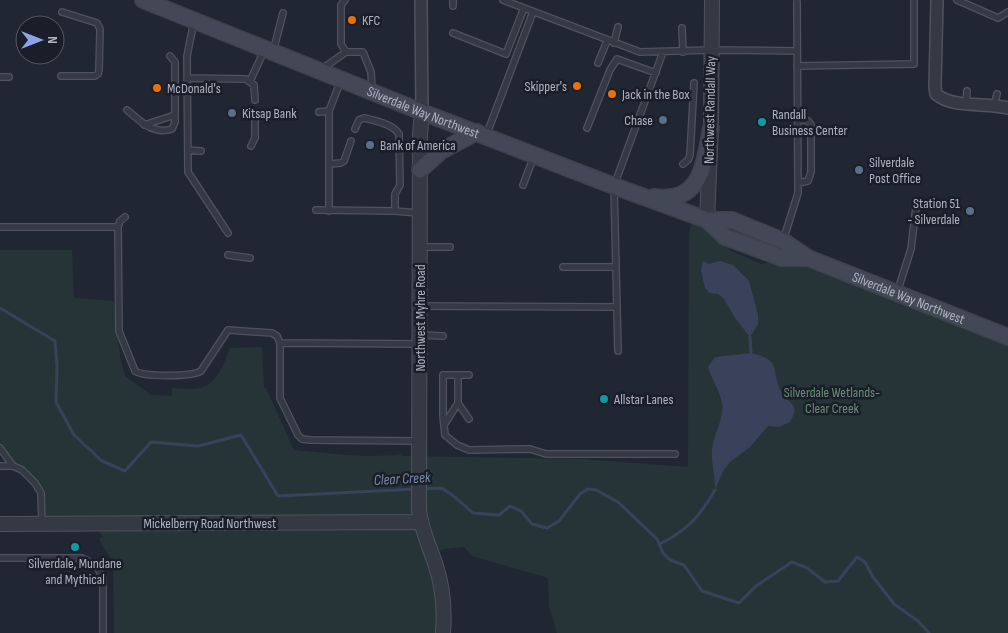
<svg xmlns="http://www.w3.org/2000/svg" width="1008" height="633" viewBox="0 0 1008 633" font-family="'Sofia Sans Condensed',sans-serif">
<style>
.green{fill:#263437}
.water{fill:#39425a}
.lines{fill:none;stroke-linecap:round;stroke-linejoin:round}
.stream{stroke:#39425a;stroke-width:3}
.service-casing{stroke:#4f535f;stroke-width:8}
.minor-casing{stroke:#4f535f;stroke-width:14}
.tertiary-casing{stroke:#4f535f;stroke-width:16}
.secondary-casing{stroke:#3e424d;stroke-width:18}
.service{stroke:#343944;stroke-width:5.5}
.minor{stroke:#343944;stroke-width:11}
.tertiary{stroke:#343944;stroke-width:14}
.secondary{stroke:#434856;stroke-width:15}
.food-dot{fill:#e8710a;stroke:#1a1e28;stroke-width:2}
.service-dot{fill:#5c6f8a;stroke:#1a1e28;stroke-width:2}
.culture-dot{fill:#0f9aa8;stroke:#1a1e28;stroke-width:2}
.labels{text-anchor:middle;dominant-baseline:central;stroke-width:5;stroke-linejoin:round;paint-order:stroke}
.poi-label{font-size:14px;fill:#afb3c1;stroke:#1a1e28;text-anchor:start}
.street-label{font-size:14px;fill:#afb3c1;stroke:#1a1e28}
.park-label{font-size:14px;fill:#6a8e77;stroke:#1a1e28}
.water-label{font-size:15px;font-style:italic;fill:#7a87a6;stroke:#1a1e28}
</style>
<rect width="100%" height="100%" fill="#212633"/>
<path class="green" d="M693,215L707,220L730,250L761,264L808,258L1008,337V633H557L549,607L548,578L472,556L464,547L445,549L432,553L443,633H114L113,564C110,554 102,548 99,538L103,537L92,523L42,524L41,494L35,483L13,466L0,448V250H72L74,298L114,301L120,356L125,376L151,395L172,396V388C181,388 191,390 200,388C218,384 224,363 230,348L262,347L264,388H266L294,450C329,453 365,459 401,454V456L582,459L688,467L689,234Z"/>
<path class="water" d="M703,261L709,264L720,261L733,265L749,281L758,315V324L750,337L735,318L724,299L718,294L710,293L705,288L701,270Z
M751,353C781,360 771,367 780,389C786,405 802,401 790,422L779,427L768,426L750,447L730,462L723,471L715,490C716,475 709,459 713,444C716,431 724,417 722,403C720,390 711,379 708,367L715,357Z"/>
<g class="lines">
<path class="stream" d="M0,308L55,341L57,366L56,402L74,435L102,461L125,471L151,442L198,446L241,435L278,496L416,489
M750,337L751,353
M422,489L442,488L456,498L473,513L499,515L510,506L521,511L532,524L547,528L559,521L580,494L588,489L596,490L618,502L657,539L663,553L670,560L684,565L702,591L739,603L756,586L792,562L807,568L825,582L838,581L857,557L865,562L873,577L894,604L918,621L929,633
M660,544C689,529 699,517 715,490"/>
<defs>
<path id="service" d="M345,0L341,5V44L346,52
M453,0V6
M503,0L640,52L712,50L797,51
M957,0L998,18L1008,12
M194,21L187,56L188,172L228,233
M682,28L683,52
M453,33L506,54L524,8
M614,43L618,27
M273,52L283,13
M598,63L607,41
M797,66L914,64V0
M322,69L346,52H363L371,72L372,90
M61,76H95L98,74L99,70L100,29L97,23L62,12
M0,77H9
M188,78L246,79L254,85L255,100
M250,81L265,49
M966,104L967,91
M994,106L997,94
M127,110C140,121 153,135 172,129L175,122V62L170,56
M319,112L329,111
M798,119L808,121L811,125V172L808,181L798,183
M144,125L175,115
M587,128L610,70L617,59L656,73
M355,129L359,120L364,118C374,120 394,125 399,134L400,185L395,194V211
M486,136L533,12
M251,146L255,138V116
M188,150L201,151
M329,164L341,163L344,161L351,141
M683,164L688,160L690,155L694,83
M523,185L534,156
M316,210L395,211L419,213
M329,211V111L341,80
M125,217L120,221L118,227L119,331L135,371C144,377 191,377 201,371L228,330L272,333L277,336L280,343V398L298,435L302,439L310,440L418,441
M0,227H118
M783,241L798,193L797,2
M420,247H450
M228,255L250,258
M563,267H616
M897,293L911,249L916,207
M420,306L617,307
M420,335L443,336
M280,343L420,344
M618,351L614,186L663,52
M458,375V403L469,419
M469,375H443V416L445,435L457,445L469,450L530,449L546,454H675
M444,425L458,403
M0,448L13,466
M0,466H13L22,470L35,483L41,493L42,524
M0,558H82L96,565L103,578V633"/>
<path id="minor" d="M421,0L422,112
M937,0L935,87L936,94C953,109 987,102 1008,108"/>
<path id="tertiary" d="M422,112L420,134L419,510C421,529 429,545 435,563C443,586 445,608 443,633
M707,220L711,128L712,0
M0,524L421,522"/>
<g id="secondary">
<path id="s1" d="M143,0L422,112L614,186L707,220H732L783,241L808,258L1008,337"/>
<path d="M420,170L441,151L477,132"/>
<path d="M654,197C702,204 704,163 711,128"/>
<path d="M707,220L725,237L782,258H808"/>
</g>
</defs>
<use href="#service" class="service-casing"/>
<use href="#minor" class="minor-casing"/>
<use href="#tertiary" class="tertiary-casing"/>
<use href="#secondary" class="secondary-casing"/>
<use href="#service" class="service"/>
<use href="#minor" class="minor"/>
<use href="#tertiary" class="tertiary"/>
<use href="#secondary" class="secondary"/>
</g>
<g class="food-dot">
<circle cx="352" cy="20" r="5"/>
<circle cx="577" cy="86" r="5"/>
<circle cx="157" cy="88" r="5"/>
<circle cx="612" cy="94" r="5"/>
</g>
<g class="service-dot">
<circle cx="232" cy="113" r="5"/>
<circle cx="663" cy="120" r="5"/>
<circle cx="370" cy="145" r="5"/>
<circle cx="859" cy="170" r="5"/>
<circle cx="970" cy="211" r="5"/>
</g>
<g class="culture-dot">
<circle cx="762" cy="122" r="5"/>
<circle cx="604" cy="399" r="5"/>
<circle cx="75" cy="547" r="5"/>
</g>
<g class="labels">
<g class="poi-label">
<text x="362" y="20">KFC</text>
<text x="567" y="86" text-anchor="end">Skipper's</text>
<text x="167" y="88">McDonald's</text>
<text x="622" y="94">Jack in the Box</text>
<text x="242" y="113">Kitsap Bank</text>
<text x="772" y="114">Randall<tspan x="772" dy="16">Business Center</tspan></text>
<text x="653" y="120" text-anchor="end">Chase</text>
<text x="380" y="145">Bank of America</text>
<text x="869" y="162">Silverdale<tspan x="869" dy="16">Post Office</tspan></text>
<text x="960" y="203" text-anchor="end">Station 51<tspan x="960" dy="16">- Silverdale</tspan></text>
<text x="614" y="399">Allstar Lanes</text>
<text x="75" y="563" text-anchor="middle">Silverdale, Mundane<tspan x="75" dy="16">and Mythical</tspan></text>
</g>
<g class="street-label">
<text transform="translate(710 110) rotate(-89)">Northwest Randall Way</text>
<text stroke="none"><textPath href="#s1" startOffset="302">Silverdale Way Northwest</textPath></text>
<text stroke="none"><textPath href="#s1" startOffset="824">Silverdale Way Northwest</textPath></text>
<text transform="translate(420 318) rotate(-90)">Northwest Myhre Road</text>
<text x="210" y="523">Mickelberry Road Northwest</text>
</g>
<g class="park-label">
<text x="832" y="392">Silverdale Wetlands-<tspan x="832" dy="16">Clear Creek</tspan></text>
</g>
<g class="water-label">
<text transform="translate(402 479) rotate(-3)">Clear Creek</text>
</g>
</g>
<g transform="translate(40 40) rotate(90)"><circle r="24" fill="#1a1e28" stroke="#565a65"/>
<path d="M0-4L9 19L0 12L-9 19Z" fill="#8ba3e9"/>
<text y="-8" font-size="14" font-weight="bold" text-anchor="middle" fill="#afb3c1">N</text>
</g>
</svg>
